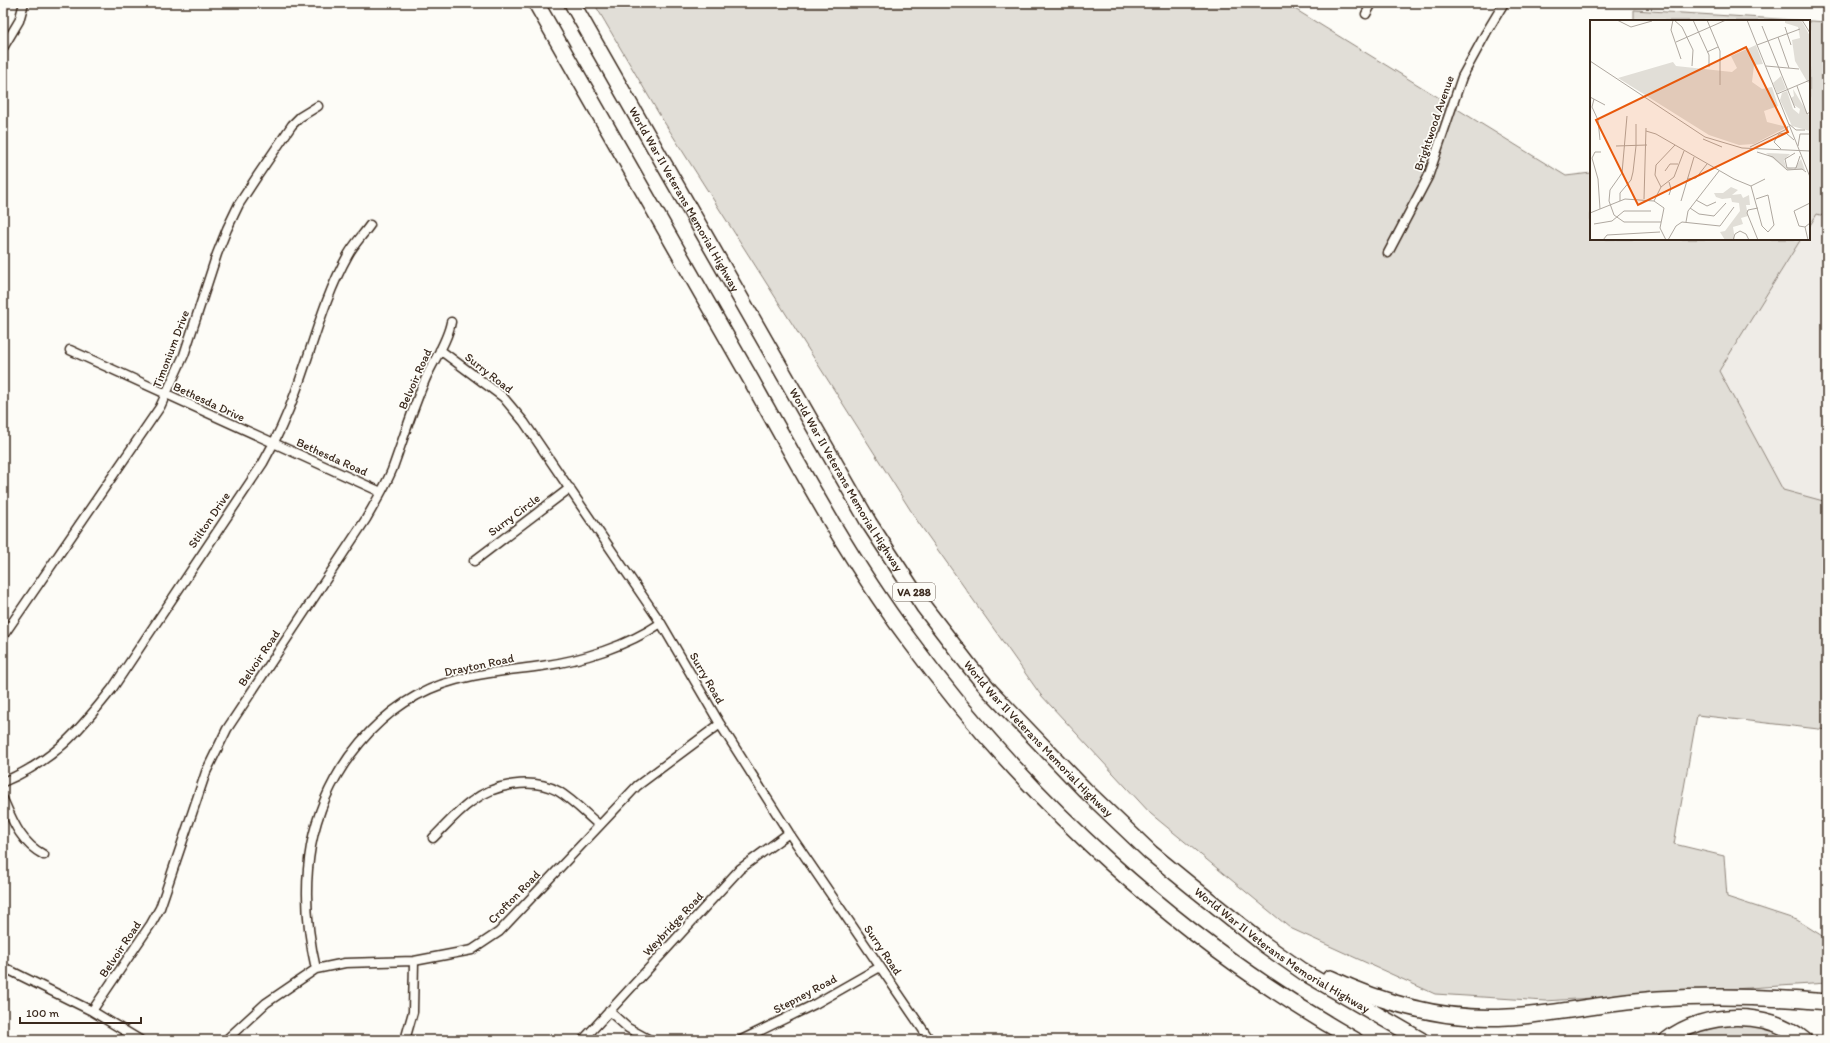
<svg xmlns="http://www.w3.org/2000/svg" width="1830" height="1043" viewBox="0 0 1830 1043" font-family="Itim,sans-serif">
<style>
.built{fill:#efece7}
.green{fill:#e1ded7;stroke:#8e847a}
.lines{fill:none;stroke-linecap:round;stroke-linejoin:round}
.street-casing{stroke:#3b2a1e;stroke-width:11}
.highway-casing{stroke:#3b2a1e;stroke-width:18}
.street{stroke:#fdfcf7;stroke-width:8}
.highway{stroke:#fdfcf7;stroke-width:15}
.labels{text-anchor:middle;dominant-baseline:central;stroke-width:3.5;stroke-linejoin:round;paint-order:stroke}
.shield{fill:#fdfcf7;stroke:#75695f;stroke-width:1}
.shield-label{font-size:11px;font-weight:bold;fill:#3b2a1e}
.street-label{font-size:12px;fill:#3b2a1e;stroke:#fdfcf7}
.inset-road{fill:none;stroke:#afa8a0;stroke-width:1}
.view{fill:#e8590c;fill-opacity:0.15;stroke:#e8590c;stroke-width:2}
.inset-edge{fill:none;stroke:#3b2a1e;stroke-width:2}
</style>
<rect width="100%" height="100%" fill="#fdfcf7"/>
<filter id="ink" filterUnits="userSpaceOnUse"><feTurbulence type="fractalNoise" baseFrequency=".025" numOctaves="2"/><feDisplacementMap in="SourceGraphic" scale="8" xChannelSelector="R" yChannelSelector="G"/><feConvolveMatrix kernelMatrix="1 2 1 2 8 2 1 2 1" color-interpolation-filters="sRGB"/></filter>
<g filter="url(#ink)">
<path class="built" d="M1817,214L1827,217V502L1783,490L1719,371L1801,239H1809V227Z"/>
<path class="green" d="M594,3H1285L1566,176L1591,173V239H1801L1719,371L1783,490L1827,502V730L1697,715L1674,844L1724,856L1727,897L1797,920L1827,939V983L1545,1001L1435,994L1290,928L1151,814L1040,694L918,522L659,114Z
M1634,10L1827,22V217L1817,214L1809,227V21H1634Z
M1717,1023L1762,1026L1792,1040H1680Z"/>
<g class="lines">
<defs>
<path id="street" d="M1366,14L1372,3
M3,48L19,21L24,3
M1388,253L1428,177L1462,77L1486,33L1504,3
M70,350L381,492
M440,350L503,397L524,422L661,623L720,724L789,833L930,1040
M474,561L570,488
M3,636L160,407L184,355L217,254L227,229L239,204L258,175L292,125L300,117L318,106
M3,782C55,760 78,732 112,689L263,463C276,440 287,416 296,391C313,345 324,298 348,255C354,244 363,235 370,225
M3,799C13,822 21,843 44,855
M433,838C445,826 457,812 471,802C494,784 532,777 558,791C573,800 586,814 599,825
M3,967L92,1011L140,1040
M316,969C307,930 304,886 311,846C325,771 380,700 456,680C484,672 514,670 542,666C583,660 627,646 661,623
M92,1011L151,924L160,908L206,772L227,729L366,519C375,503 385,487 392,470C403,440 412,410 425,380C433,361 447,343 451,322
M609,1011L628,1028L650,1040
M226,1040L266,1003L316,969L345,963L414,961L472,950L499,932L637,786L720,724
M405,1040L413,1012L414,961
M583,1040L740,869L789,833
M741,1040L815,1004L880,967"/>
<g id="highway">
<path d="M536,3C607,128 679,252 750,378C799,466 847,556 907,637C1026,800 1180,941 1355,1040"/>
<path id="s1" d="M572,3L869,523L924,607L971,668L990,691L1085,790L1151,853L1190,885L1265,945L1305,973L1421,1040"/>
<path d="M1330,978C1385,1004 1446,1021 1508,1017C1558,1014 1608,1002 1658,999C1714,995 1771,997 1827,1002"/>
<path d="M1667,1040C1704,1011 1768,1009 1804,1040"/>
</g>
</defs>
<use href="#street" class="street-casing"/>
<use href="#highway" class="highway-casing"/>
<use href="#street" class="street"/>
<use href="#highway" class="highway"/>
</g>
</g>
<g class="labels">
<rect class="shield" x="893" y="583" width="42" height="18" rx="3"/>
<g class="shield-label">
<text x="914" y="592">VA 288</text>
</g>
<g class="street-label">
<text transform="translate(1434 123) rotate(-71)">Brightwood Avenue</text>
<text stroke="none"><textPath href="#s1" startOffset="226">World War II Veterans Memorial Highway</textPath></text>
<text transform="translate(171 349) rotate(-69)">Timonium Drive</text>
<text transform="translate(489 373) rotate(38)">Surry Road</text>
<text transform="translate(415 379) rotate(-66)">Belvoir Road</text>
<text transform="translate(209 402) rotate(25)">Bethesda Drive</text>
<text transform="translate(332 457) rotate(24)">Bethesda Road</text>
<text stroke="none"><textPath href="#s1" startOffset="550">World War II Veterans Memorial Highway</textPath></text>
<text transform="translate(514 515) rotate(-37)">Surry Circle</text>
<text transform="translate(209 520) rotate(-56)">Stilton Drive</text>
<text transform="translate(259 658) rotate(-56)">Belvoir Road</text>
<text transform="translate(479 665) rotate(-12)">Drayton Road</text>
<text transform="translate(707 678) rotate(60)">Surry Road</text>
<text stroke="none"><textPath href="#s1" startOffset="874">World War II Veterans Memorial Highway</textPath></text>
<text transform="translate(514 897) rotate(-46)">Crofton Road</text>
<text transform="translate(673 924) rotate(-47)">Weybridge Road</text>
<text transform="translate(120 949) rotate(-56)">Belvoir Road</text>
<text transform="translate(883 950) rotate(56)">Surry Road</text>
<text stroke="none"><textPath href="#s1" startOffset="1198">World War II Veterans Memorial Highway</textPath></text>
<text transform="translate(805 994) rotate(-28)">Stepney Road</text>
</g>
</g>
<g transform="translate(1590 20)">
<rect width="220" height="220" fill="#fdfcf7"/>
<path d="M195,0H211L220,16V62L218,63L205,41L202,20L210,18L208,7L195,3ZM166,25L173,44L164,45L162,62L172,69L182,67L188,86L174,91L177,102L197,107L164,124L149,125L119,115L28,58L83,42L86,46L142,52L147,48L141,36ZM191,56L196,69L187,73L183,63ZM203,69L220,97V111L202,106L190,80L192,73L197,71L203,89L209,94L210,89L204,85L201,78L204,76ZM176,133L200,134L194,140L196,147L204,149L211,139L215,150H197ZM141,167L148,170L142,175L151,174L153,178L159,175L160,185H156L158,196L151,198L153,204L143,207L145,220H135L130,212L135,211L150,191L149,183L142,182L141,178L132,179L126,177L124,173H133Z" fill="#e1ded7"/>
<path class="inset-road" d="M27,0L41,7L62,1M83,0L81,10L91,39M84,0L92,7L103,30L102,46M103,0L119,35V47M117,0L130,31V65M157,0L220,157M212,0L220,13M172,6L205,88M195,7L201,25M188,17L199,48M86,22L136,0M167,25L210,9M117,32L128,27M0,41L115,117L152,128L220,131M176,46L209,49M207,66L217,94L220,92M187,74L220,60M0,77L15,85M4,79L2,87L8,100L10,120M37,96L32,153L20,170L19,181L24,195L34,202H71M199,104L206,110H215M56,111L66,114L144,159L161,166L172,206L178,212M113,119L132,127M26,126L57,125M208,126L210,114H220M160,127L197,109L198,106M191,129L184,122L189,114L196,113L204,120M167,132L183,137L197,150L212,149L216,152M205,133L195,139L197,148H206L210,136M75,151L80,144H88M97,159L106,158L117,144M79,162L81,169L79,175M161,166L175,159M71,167L65,155L66,145L85,125M54,179L56,108M166,179L178,175L184,205L178,212M106,180L117,186L126,182M30,181V173L41,160L43,152L46,126V104M64,181L71,167L84,157L94,131M91,181L104,137M220,183L204,191L209,206L215,207L220,203M100,188L109,194L124,196L136,183M10,189L8,159L2,138L5,132H11M0,193L35,179L64,181L74,188L70,208L76,220M96,202L98,191L129,151M4,204L22,201L34,191H61M215,207L218,220M13,220L17,215L70,212M78,220L86,206L92,202L130,206L144,187M143,220L145,214L150,211L156,214L159,220M168,220L157,193L158,190L168,188"/>
<path class="view" d="M156,27L198,112L48,185L6,100Z"/>
<rect width="220" height="220" class="inset-edge"/>
</g>
<rect width="1830" height="1043" fill="none" stroke="#fdfcf7" stroke-width="16"/>
<rect x="8" y="8" width="1814" height="1027" fill="none" stroke="#3b2a1e" stroke-width="1.5" filter="url(#ink)"/>
<path d="M20 1017v6h121v-6" fill="none" stroke="#3b2a1e" stroke-width="2"/>
<text x="26" y="1017" font-size="12" fill="#3b2a1e" stroke="#fdfcf7" stroke-width="3" paint-order="stroke">100 m</text>
</svg>
